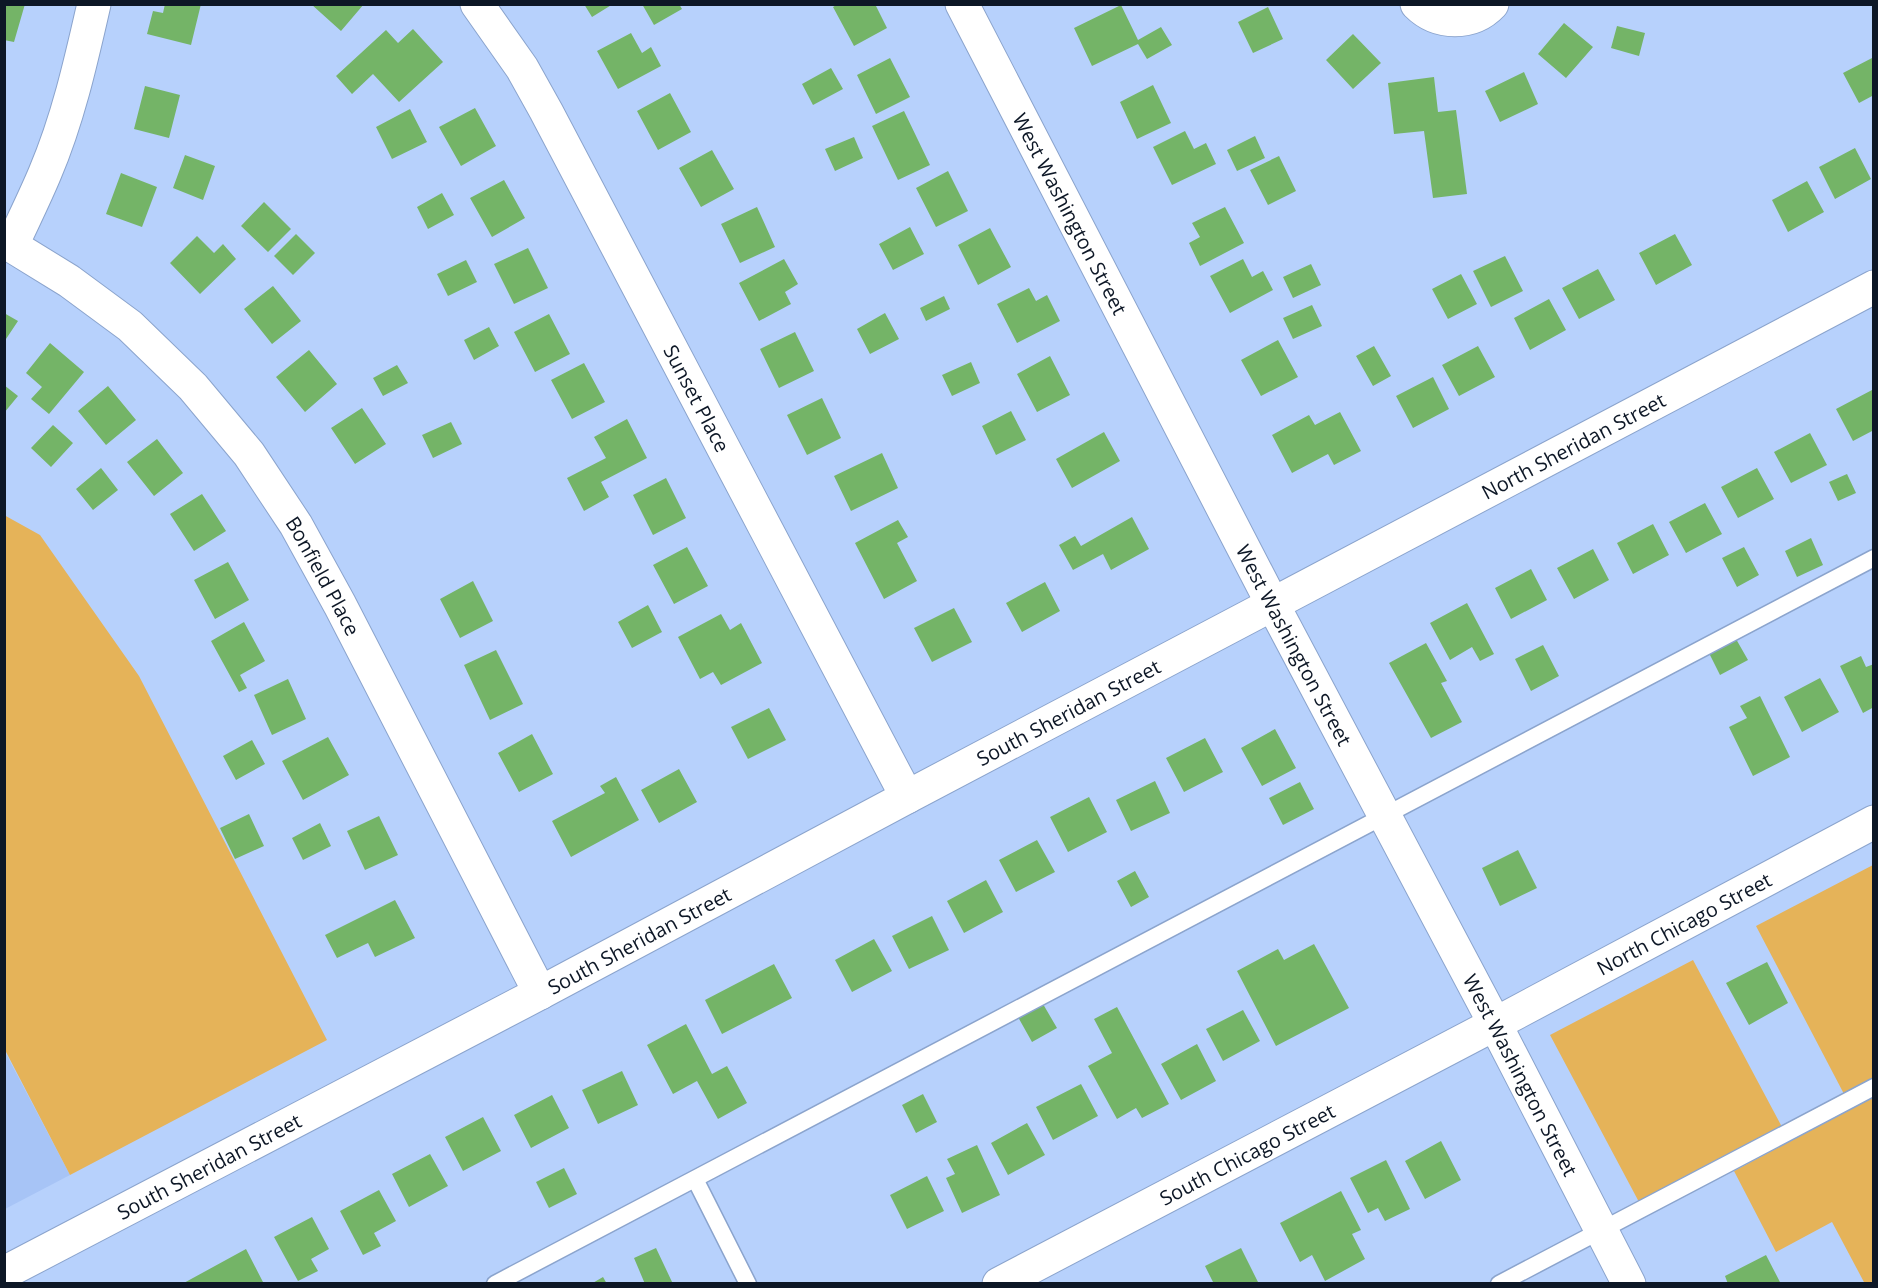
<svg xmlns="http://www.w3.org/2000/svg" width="1878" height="1288" viewBox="0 0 1878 1288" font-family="'Open Sans',sans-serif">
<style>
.built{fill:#a7c4f6}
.green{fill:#e5b359}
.building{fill:#74b467}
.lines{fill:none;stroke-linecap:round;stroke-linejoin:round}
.service-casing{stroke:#8ba4cd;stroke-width:19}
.minor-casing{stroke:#8ba4cd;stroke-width:35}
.tertiary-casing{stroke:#8ba4cd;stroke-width:35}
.service{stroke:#fff;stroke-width:16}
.minor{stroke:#fff;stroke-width:33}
.tertiary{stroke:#fff;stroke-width:33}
.labels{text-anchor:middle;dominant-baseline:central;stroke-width:4.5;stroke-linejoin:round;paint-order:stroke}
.street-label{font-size:20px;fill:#0d1726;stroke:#e9f1fe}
</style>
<rect width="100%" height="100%" fill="#b7d1fc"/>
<path class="built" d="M4,1050L70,1175L5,1209H4Z"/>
<path class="green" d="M4,515L40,535L139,676L327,1040L70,1175L5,1050Z
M1873,865V1078L1844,1094L1756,926Z
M1693,960L1782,1127L1639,1202L1550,1035Z
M1873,1097L1874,1283L1865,1284L1832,1222L1776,1252L1734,1171Z"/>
<path class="building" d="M4,4H25L14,42L4,40Z
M165,4H201L191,45L147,34L153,11L163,13Z
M311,4H364L341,31Z
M584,4H613L592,17Z
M642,4H679L682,9L654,25Z
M838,4H875L887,28L854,46L833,7Z
M1121,5L1138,40L1161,27L1172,45L1147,59L1138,44L1092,66L1074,28Z
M1268,7L1283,39L1253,53L1238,22Z
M1564,23L1593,47L1566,78L1538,54Z
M1617,26L1645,33L1639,56L1611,48Z
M413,29L443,62L399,102L373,74L352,94L336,76L386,30L398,43Z
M631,33L642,53L651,47L661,66L618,89L597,51Z
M1353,34L1381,63L1353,89L1326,60Z
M1874,57V95L1859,103L1843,73Z
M890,58L910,97L876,114L857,75Z
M831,68L843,89L813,105L802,84Z
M1524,72L1538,104L1500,122L1485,91Z
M1434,77L1438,112L1456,110L1467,194L1433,198L1424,131L1394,134L1388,83Z
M1153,85L1171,123L1137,139L1120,102Z
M145,86L180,95L169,138L134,129Z
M670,93L691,132L658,150L637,111Z
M475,108L496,146L461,166L439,127Z
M410,109L427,142L392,159L376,127Z
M904,111L930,165L898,180L872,126Z
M1185,131L1194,149L1206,143L1216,164L1172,185L1153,147Z
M1255,136L1265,158L1237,171L1227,150Z
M854,137L863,158L835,171L825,149Z
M1855,148L1871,179L1835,199L1819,167Z
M712,150L734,189L701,207L679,168Z
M185,155L215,166L203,200L173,188Z
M1279,156L1296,191L1268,205L1250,170Z
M948,171L968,211L936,227L916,188Z
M121,173L157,187L142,227L106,214Z
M504,180L525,218L492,237L470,198Z
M1807,181L1824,212L1788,232L1772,200Z
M442,193L454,215L428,229L417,207Z
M264,202L291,229L268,252L241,226Z
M757,207L775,247L740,263L721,224Z
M1225,207L1244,243L1200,266L1189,243L1200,237L1192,223Z
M910,227L924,254L893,270L879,244Z
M990,228L1011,267L978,285L958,245Z
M296,234L315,253L293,275L274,256Z
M1675,234L1692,265L1656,285L1639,253Z
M197,236L214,253L223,244L236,259L200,294L170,263Z
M528,248L548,288L514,304L494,264Z
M1505,256L1523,291L1491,307L1473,271Z
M784,259L798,284L785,292L791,304L759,321L739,283Z
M1243,259L1252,277L1263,271L1273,290L1230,313L1210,276Z
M466,260L477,282L448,296L437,274Z
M1311,264L1321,285L1293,298L1283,277Z
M1598,269L1615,300L1579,319L1562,288Z
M1461,274L1477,304L1448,319L1432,289Z
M273,286L301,321L272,344L244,309Z
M1029,288L1036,301L1047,295L1060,321L1017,343L997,304Z
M944,296L950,309L926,321L920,308Z
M1549,299L1566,330L1530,350L1514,318Z
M1312,305L1322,326L1293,339L1283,318Z
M4,313L18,321L4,342Z
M885,313L899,339L870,354L857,329Z
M549,314L570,354L535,372L514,332Z
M489,327L499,346L474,360L464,340Z
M795,332L814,371L779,388L760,349Z
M1278,340L1298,377L1261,396L1241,360Z
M50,343L84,372L49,414L31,399L42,387L26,373Z
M1374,346L1391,376L1373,386L1356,356Z
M1478,346L1495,377L1459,396L1442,365Z
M309,350L337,384L305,412L276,377Z
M1050,356L1070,395L1037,412L1017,374Z
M971,362L980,383L952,396L942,375Z
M584,363L605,402L572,419L551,380Z
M397,365L408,383L383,396L373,378Z
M1433,377L1449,409L1413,428L1396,396Z
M4,385L18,396L4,413Z
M108,386L136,420L106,445L78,411Z
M1872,390L1874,393V430L1853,441L1836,409Z
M822,398L841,438L807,455L787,415Z
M362,408L386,444L355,464L331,428Z
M1011,411L1026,440L996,455L982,426Z
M1340,412L1361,451L1334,465L1328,454L1292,473L1272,435L1309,415L1315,425Z
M627,419L647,458L601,482L609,497L584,511L567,478L606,458L594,437Z
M451,422L462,444L433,458L422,435Z
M53,425L73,443L51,467L31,448Z
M1104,432L1120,461L1072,488L1056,459Z
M1810,433L1827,465L1791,483L1774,452Z
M157,439L183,473L154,496L127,462Z
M882,453L898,488L851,511L834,476Z
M101,468L118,490L93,510L76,489Z
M1757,468L1774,499L1738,518L1721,487Z
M1847,474L1856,493L1838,501L1829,482Z
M666,478L686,518L653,535L633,495Z
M202,494L226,531L194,551L170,514Z
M1705,503L1722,534L1686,553L1669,522Z
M1132,517L1149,549L1111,570L1103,554L1073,570L1059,545L1075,536L1081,546Z
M898,520L908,537L897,543L917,581L884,599L855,543Z
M1653,524L1669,555L1633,574L1617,543Z
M1811,538L1823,565L1797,577L1785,551Z
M687,547L708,586L674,604L653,565Z
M1744,547L1759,575L1737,587L1722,558Z
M1593,549L1609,580L1574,599L1557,568Z
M228,562L249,600L215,619L194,580Z
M1531,569L1547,600L1511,619L1495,588Z
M473,581L493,621L460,638L440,599Z
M1045,582L1060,611L1022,632L1006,603Z
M1467,603L1494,654L1480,661L1472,647L1450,660L1430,623Z
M648,605L662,632L632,648L618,622Z
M954,608L972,642L932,662L914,628Z
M721,614L730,630L741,623L762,663L721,685L713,672L700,679L678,637Z
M244,622L265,661L240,675L247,688L239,692L211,641Z
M1736,639L1748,660L1720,675L1709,653Z
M1426,643L1447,681L1441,683L1462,722L1431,738L1389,663Z
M1543,645L1559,676L1531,691L1515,659Z
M496,650L523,704L490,720L464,665Z
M1861,656L1866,667L1874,664V707L1863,713L1840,666Z
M1820,678L1839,712L1802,732L1784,697Z
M288,679L306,719L272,735L254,695Z
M1760,696L1790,757L1753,776L1729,727L1747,718L1740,706Z
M769,708L786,740L748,759L731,727Z
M1275,729L1296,768L1262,786L1241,748Z
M532,734L553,774L519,792L498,753Z
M328,737L349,775L303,800L282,761Z
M1205,738L1223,772L1184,792L1166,758Z
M252,740L265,764L236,780L223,756Z
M679,769L697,802L659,823L641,790Z
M616,777L639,820L571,857L552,821L605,793L600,786Z
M1155,781L1170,813L1131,831L1116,800Z
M1300,782L1314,809L1283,825L1269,798Z
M1089,797L1107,832L1068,852L1050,817Z
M249,814L264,846L235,859L220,828Z
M379,816L398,855L365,870L347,831Z
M320,823L331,846L303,860L292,838Z
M1037,840L1055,872L1016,892L999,860Z
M1518,850L1537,888L1500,906L1482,868Z
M1135,871L1149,897L1131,907L1117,881Z
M986,880L1003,912L964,933L947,901Z
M395,900L415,938L375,957L368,943L337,958L325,935Z
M932,916L949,950L909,969L892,936Z
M874,939L892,971L852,992L835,960Z
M1314,944L1349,1008L1276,1046L1237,971L1278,949L1284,960Z
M1767,962L1788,1003L1749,1025L1726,983Z
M774,964L792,998L722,1034L705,1000Z
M1043,1004L1057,1028L1032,1042L1018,1017Z
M1117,1007L1169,1104L1142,1118L1136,1108L1117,1119L1088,1066L1112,1053L1094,1019Z
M1243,1010L1260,1041L1223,1061L1206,1029Z
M686,1024L712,1074L727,1066L747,1103L718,1119L697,1081L673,1094L647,1045Z
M1197,1044L1216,1081L1181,1100L1161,1064Z
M622,1071L638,1105L598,1124L582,1090Z
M1081,1084L1098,1116L1053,1140L1036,1107Z
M923,1094L937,1122L916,1133L902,1105Z
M552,1095L569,1128L531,1148L514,1115Z
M483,1117L501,1151L463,1171L445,1137Z
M1027,1123L1045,1155L1008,1175L991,1143Z
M1441,1141L1461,1180L1425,1199L1405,1161Z
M977,1145L1000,1195L962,1213L946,1178L955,1174L947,1159Z
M430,1154L448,1186L409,1207L392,1174Z
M1386,1160L1410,1209L1385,1221L1378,1208L1368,1213L1350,1178Z
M564,1168L577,1194L549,1208L536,1182Z
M927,1176L944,1211L907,1229L890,1195Z
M379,1190L396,1221L374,1233L381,1246L363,1255L340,1211Z
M1341,1191L1361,1230L1352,1234L1365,1259L1325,1281L1312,1255L1300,1262L1280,1223Z
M312,1217L329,1249L311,1259L318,1271L298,1281L274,1237Z
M656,1248L673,1284H645L634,1258Z
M1241,1248L1259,1284H1214L1205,1266Z
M246,1249L264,1284H182Z
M1766,1255L1781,1284H1728L1725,1276Z
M603,1277L607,1284H591Z"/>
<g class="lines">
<defs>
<path id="service" d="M695,1179L748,1284
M495,1284L1874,558
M1499,1284L1874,1087"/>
<g id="minor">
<path id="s1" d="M477,4L522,68L546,111L907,797"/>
<path d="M1417,4C1438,25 1472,25 1492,4"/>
<path id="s2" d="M4,241L69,281L130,326L193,387L249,454L296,525L340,605L540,993"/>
<path d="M12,245C23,221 35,197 45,173C68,119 81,61 94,4"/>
<path id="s3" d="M999,1284L1495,1024L1874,822"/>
</g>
<g id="tertiary">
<path id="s4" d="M962,4L1273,605L1495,1024L1629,1284"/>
<path id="s5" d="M4,1273L540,993L907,797L1874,287"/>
</g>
</defs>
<use href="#service" class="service-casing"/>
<use href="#minor" class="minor-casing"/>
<use href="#tertiary" class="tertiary-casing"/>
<use href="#service" class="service"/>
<use href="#minor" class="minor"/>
<use href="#tertiary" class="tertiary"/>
</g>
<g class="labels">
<g class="street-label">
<text stroke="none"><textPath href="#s4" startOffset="236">West Washington Street</textPath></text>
<text stroke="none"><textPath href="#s1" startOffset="452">Sunset Place</textPath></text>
<text stroke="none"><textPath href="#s5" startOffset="1774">North Sheridan Street</textPath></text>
<text stroke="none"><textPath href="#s2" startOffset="470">Bonfield Place</textPath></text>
<text stroke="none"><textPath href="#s4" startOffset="722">West Washington Street</textPath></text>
<text stroke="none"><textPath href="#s5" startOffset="1203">South Sheridan Street</textPath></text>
<text stroke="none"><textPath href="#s3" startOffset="774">North Chicago Street</textPath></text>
<text stroke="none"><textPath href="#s5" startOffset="717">South Sheridan Street</textPath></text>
<text stroke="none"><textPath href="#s4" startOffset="1208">West Washington Street</textPath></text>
<text stroke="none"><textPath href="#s3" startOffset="280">South Chicago Street</textPath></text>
<text stroke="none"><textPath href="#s5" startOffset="231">South Sheridan Street</textPath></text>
</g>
</g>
<rect width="1878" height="1288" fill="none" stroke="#0d1726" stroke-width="12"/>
</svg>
